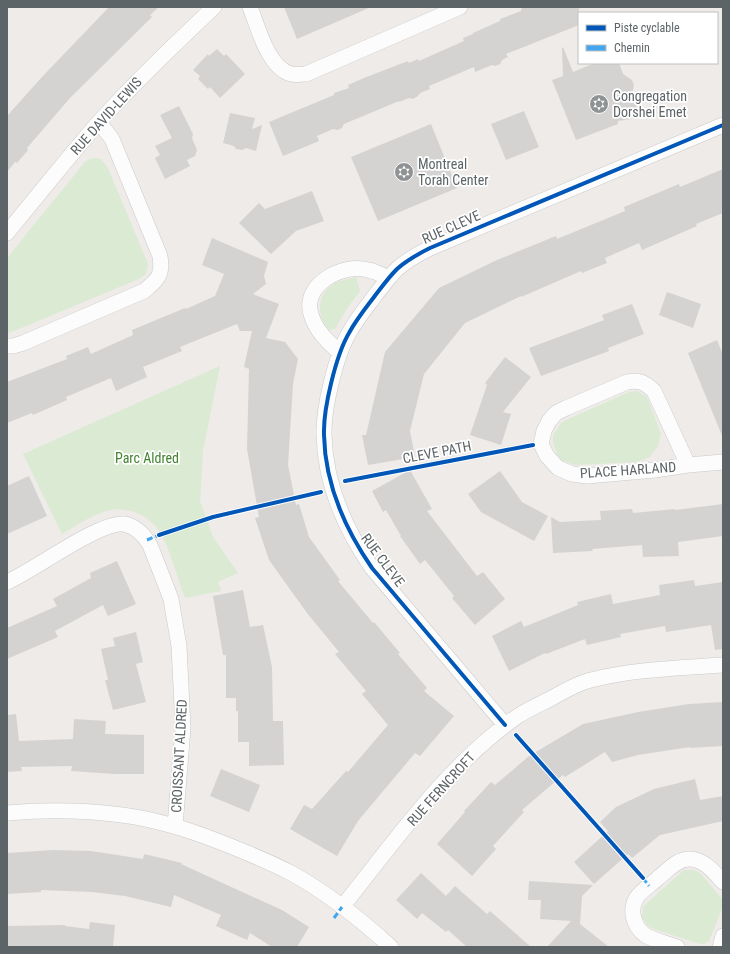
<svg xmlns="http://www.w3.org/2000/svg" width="730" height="954" viewBox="0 0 730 954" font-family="'Roboto Condensed',sans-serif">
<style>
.green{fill:#dbead3}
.building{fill:#d5d3d2}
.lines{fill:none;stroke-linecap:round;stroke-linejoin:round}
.street-casing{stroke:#cacaca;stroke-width:16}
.street{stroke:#fcfcfc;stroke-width:15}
.quiet{stroke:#40a6ee;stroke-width:3;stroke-dasharray:6 3;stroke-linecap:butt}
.cycleway-casing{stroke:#fff;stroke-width:6}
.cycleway{stroke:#0057b8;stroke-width:4}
.labels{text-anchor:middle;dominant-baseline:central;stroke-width:3.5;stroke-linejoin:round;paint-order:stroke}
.poi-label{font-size:14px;fill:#5d6467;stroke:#fff;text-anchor:start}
.street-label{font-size:14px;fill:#5d6467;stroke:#fff}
.park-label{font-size:14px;fill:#428230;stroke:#fff}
</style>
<rect width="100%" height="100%" fill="#eeebe8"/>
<path class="green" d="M95,158L101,159L108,168L148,264L146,274L141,278L14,331L7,333V258L85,162L90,159Z
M356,277L360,291L348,307L335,329H332L330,331C316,318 316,293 335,283C341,280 349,279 356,277Z
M220,366L203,451L200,501L213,537L238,573L218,582L221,591L185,598C177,577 171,552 160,532C149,514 125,505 106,511C90,516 76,526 62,534L23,454Z
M637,391L647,397L661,434L658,446L650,457L636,462L575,465L563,461L558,456L553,443V435L562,422L629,392Z
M684,870H694L700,873L723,900V906L709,941L704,944H700L654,929L647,925L642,917L643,907L647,903Z"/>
<path class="building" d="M109,7H159L150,15L152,17L70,98L27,148L28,150L17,163L15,162L7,172V116L41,78Z
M284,7H371L297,39Z
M522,7H579V25L506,54L508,57L502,60L500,64L495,66L492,65L475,72L474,67L429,86L430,89L420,93L418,96L413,99L409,98L399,102V101L344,124L342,128L337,130L333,129L317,136L319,141L283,156L269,122L334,95V93L349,88L348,85L364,78L408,61L409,63L418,59L419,61L464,41L463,38L473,34V33L500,21V19L521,11Z
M563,47L573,72L595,63H619L623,74L632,80L634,85L632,94L640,115L631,119L618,121V124L576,140L552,80L563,76L562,48Z
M217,49L224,56L226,54L245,74L220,98L210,87L208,89L198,79L200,76L193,70L208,54L209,56Z
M179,106L193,134L192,138L197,150L195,156L187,160L190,166L165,179L155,158L160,155L155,146L172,138L160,115Z
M524,111L539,147L506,160L491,124Z
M230,113L255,118L252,129L262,125L256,151L246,148L242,150L236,149L234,146L223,143Z
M431,124L457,188L378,221L351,157Z
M723,169V213L696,224L697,226L642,250L639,243L605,258L607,263L582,273L581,271L521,297V296L465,323L424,374L410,431L415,457L368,465L362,435H366L385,352L439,288L497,260L556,236L557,239L625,211L624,207L679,184L680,187Z
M312,191L324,221L296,231L271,254L239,223L259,203L265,209Z
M212,238L268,262L264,276L266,284L253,294L279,304L266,338L285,342L298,359L293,384L288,465L296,505L299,504L309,537L340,580L338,581L373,623L374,622L400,653L398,654L427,688L424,691L454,716L420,756L415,753L358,821L337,856L290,829L304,805L312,809L346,771L348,772L388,725L362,694L366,691L335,654L339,652L307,613L269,560L255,518L259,517L247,449L249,369L244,367L252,331H240L237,324L180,347L182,351L143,367L147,377L116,391L111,378L66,397L67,400L33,415L32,413L7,423V382L67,359L66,356L88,347L91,354L133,335L132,330L185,308L186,309L215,296L224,274L202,265Z
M667,292L701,304L693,328L659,315Z
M632,304L644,334L608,348L609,351L541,376L529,348L604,320L602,315Z
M717,340L723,355V438L688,353Z
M505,357L531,377L503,412L511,414L501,445L470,435L487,385L485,383Z
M410,470L432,509L427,511L477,576L483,572L505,599L475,625L452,598L454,596L425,560L420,564L400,536H401L386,510L383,512L372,491Z
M500,471L522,502L548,516L534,541L481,512L468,494Z
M29,476L47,516L7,534V486Z
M723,504V536L678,542L679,556L643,557L642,545L592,549L593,551L553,553L551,517L560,522L601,520L600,511L632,509L633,513L675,509V510Z
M117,561L136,604L108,616L103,605L55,631L58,637L7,659V628L57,606L53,599L91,578L90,573Z
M694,580L695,586L723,582V649L715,650L711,625L666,632L665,626L620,634L621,637L587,645L585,639L546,654L545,653L509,671L492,636L521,621L524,627L578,605L577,602L611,594L613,604L660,595L659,585Z
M243,590L250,627L263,625L272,667L273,721H283L284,765L249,766V742H238V711H236V698H226V655H223L213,596Z
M136,632L143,662L136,664L146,702L113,710L105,680H108L101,649L115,646L113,638Z
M723,702V746L690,748V747L638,755L612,762L605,752L565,777L563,775L522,810L524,812L493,846L496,849L472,876L437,844L465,812L464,811L491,782L495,785L529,756L583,724L638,712L689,704Z
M16,714L19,741L73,739L74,719L106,721L105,734L144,735V774H114L71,771L72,766L21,767L22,771L7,772V715Z
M221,769L260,785L249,812L210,796Z
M695,779L700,800L723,796V821L660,835L632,858L628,854L594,884L574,862L608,831L600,822L616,807L654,789Z
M53,850L91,851L143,859L144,854L182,863L181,864L282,910L309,927L297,947H272L250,933L247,940L216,926L221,915L174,895L171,907L125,896L92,892L41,890V892L7,894V853Z
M421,873L446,896L455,886L487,914L490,911L531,947H467L448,930L446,932L422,913L417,919L396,900Z
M529,881L593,885L582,896L580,924L609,947H547L571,921L540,919L541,900H528Z
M90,922L115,925L113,947H7V926L65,925V926L89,929Z"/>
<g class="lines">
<defs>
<path id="street" d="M250,7C258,27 268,68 291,74C295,75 301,74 306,74L460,7
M7,233C37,196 67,159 98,123C135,82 174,45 214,7
M7,346H13L23,343L144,291C158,279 163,276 160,256L112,139L99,122
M340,353C328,342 315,330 311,314C302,284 343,263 368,270C375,271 382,275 388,278
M688,465L654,391C644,382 640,380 627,382L566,408L556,413L549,421L544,431L541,444L547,456L558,468L572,474L587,476L655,470L688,465L723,462
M7,582C33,571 100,521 124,524C136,526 144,535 150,545L171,599L179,646L183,728L175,826
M505,725L372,568C345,529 325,484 324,435C323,409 336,355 349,333C356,320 365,309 374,297C381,288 388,278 397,269C407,260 418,254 430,248L723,125
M7,813C42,810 78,810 113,814C145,817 177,826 207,837C236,848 264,859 291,873C328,893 360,919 391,947
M342,907C396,840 445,768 515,718C526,710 538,705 550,699C563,692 577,683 591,680C634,669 679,668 723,665
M677,947C666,943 655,941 645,935C633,926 629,909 637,897C642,890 652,884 658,878C667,871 677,859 689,859C704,859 714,872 723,882
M720,947L723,936"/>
</defs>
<use href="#street" class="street-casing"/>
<use href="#street" class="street"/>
<path class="quiet" d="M147,540L159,535
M643,878L649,886
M334,918L342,907"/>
<defs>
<path id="cycleway" d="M345,481L533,445
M159,535L213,517L321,492
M505,725L372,568C345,529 325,484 324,435C323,409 336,355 349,333C356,320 365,309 374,297C381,288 388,278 397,269C407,260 418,254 430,248L723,125
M516,735L643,878"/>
</defs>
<use href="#cycleway" class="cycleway-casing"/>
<use href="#cycleway" class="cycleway"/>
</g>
<defs>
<symbol id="synagogue-disc" viewBox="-11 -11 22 22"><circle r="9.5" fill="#909394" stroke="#fff"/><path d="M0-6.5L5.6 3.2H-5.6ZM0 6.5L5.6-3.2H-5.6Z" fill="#fff"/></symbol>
</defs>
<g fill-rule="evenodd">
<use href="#synagogue-disc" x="588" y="93" width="22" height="22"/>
<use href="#synagogue-disc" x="393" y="161" width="22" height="22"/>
</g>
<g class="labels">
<g class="poi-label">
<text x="613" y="96">Congregation<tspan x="613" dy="16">Dorshei Emet</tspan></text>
<text x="418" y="164">Montreal<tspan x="418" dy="16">Torah Center</tspan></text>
</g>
<g class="street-label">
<text transform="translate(106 116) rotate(-48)">RUE DAVID-LEWIS</text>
<text transform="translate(451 227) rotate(-24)">RUE CLEVE</text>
<text transform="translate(437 452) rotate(-11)">CLEVE PATH</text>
<text transform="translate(628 470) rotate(-4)">PLACE HARLAND</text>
<text transform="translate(383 560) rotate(53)">RUE CLEVE</text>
<text transform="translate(179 756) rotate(-87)">CROISSANT ALDRED</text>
<text transform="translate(441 789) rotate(-48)">RUE FERNCROFT</text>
</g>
<g class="park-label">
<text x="147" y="458">Parc Aldred</text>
</g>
</g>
<rect width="730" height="954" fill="none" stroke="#5d6467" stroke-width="16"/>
<rect x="578" y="12" width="140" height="52" fill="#ffffff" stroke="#bec1c2"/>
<rect x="586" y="25" width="20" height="6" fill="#0057b8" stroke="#bec1c2"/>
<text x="614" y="32" font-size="12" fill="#5d6467">Piste cyclable</text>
<rect x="586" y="45" width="20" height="6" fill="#40a6ee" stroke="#bec1c2"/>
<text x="614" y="52" font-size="12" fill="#5d6467">Chemin</text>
</svg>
